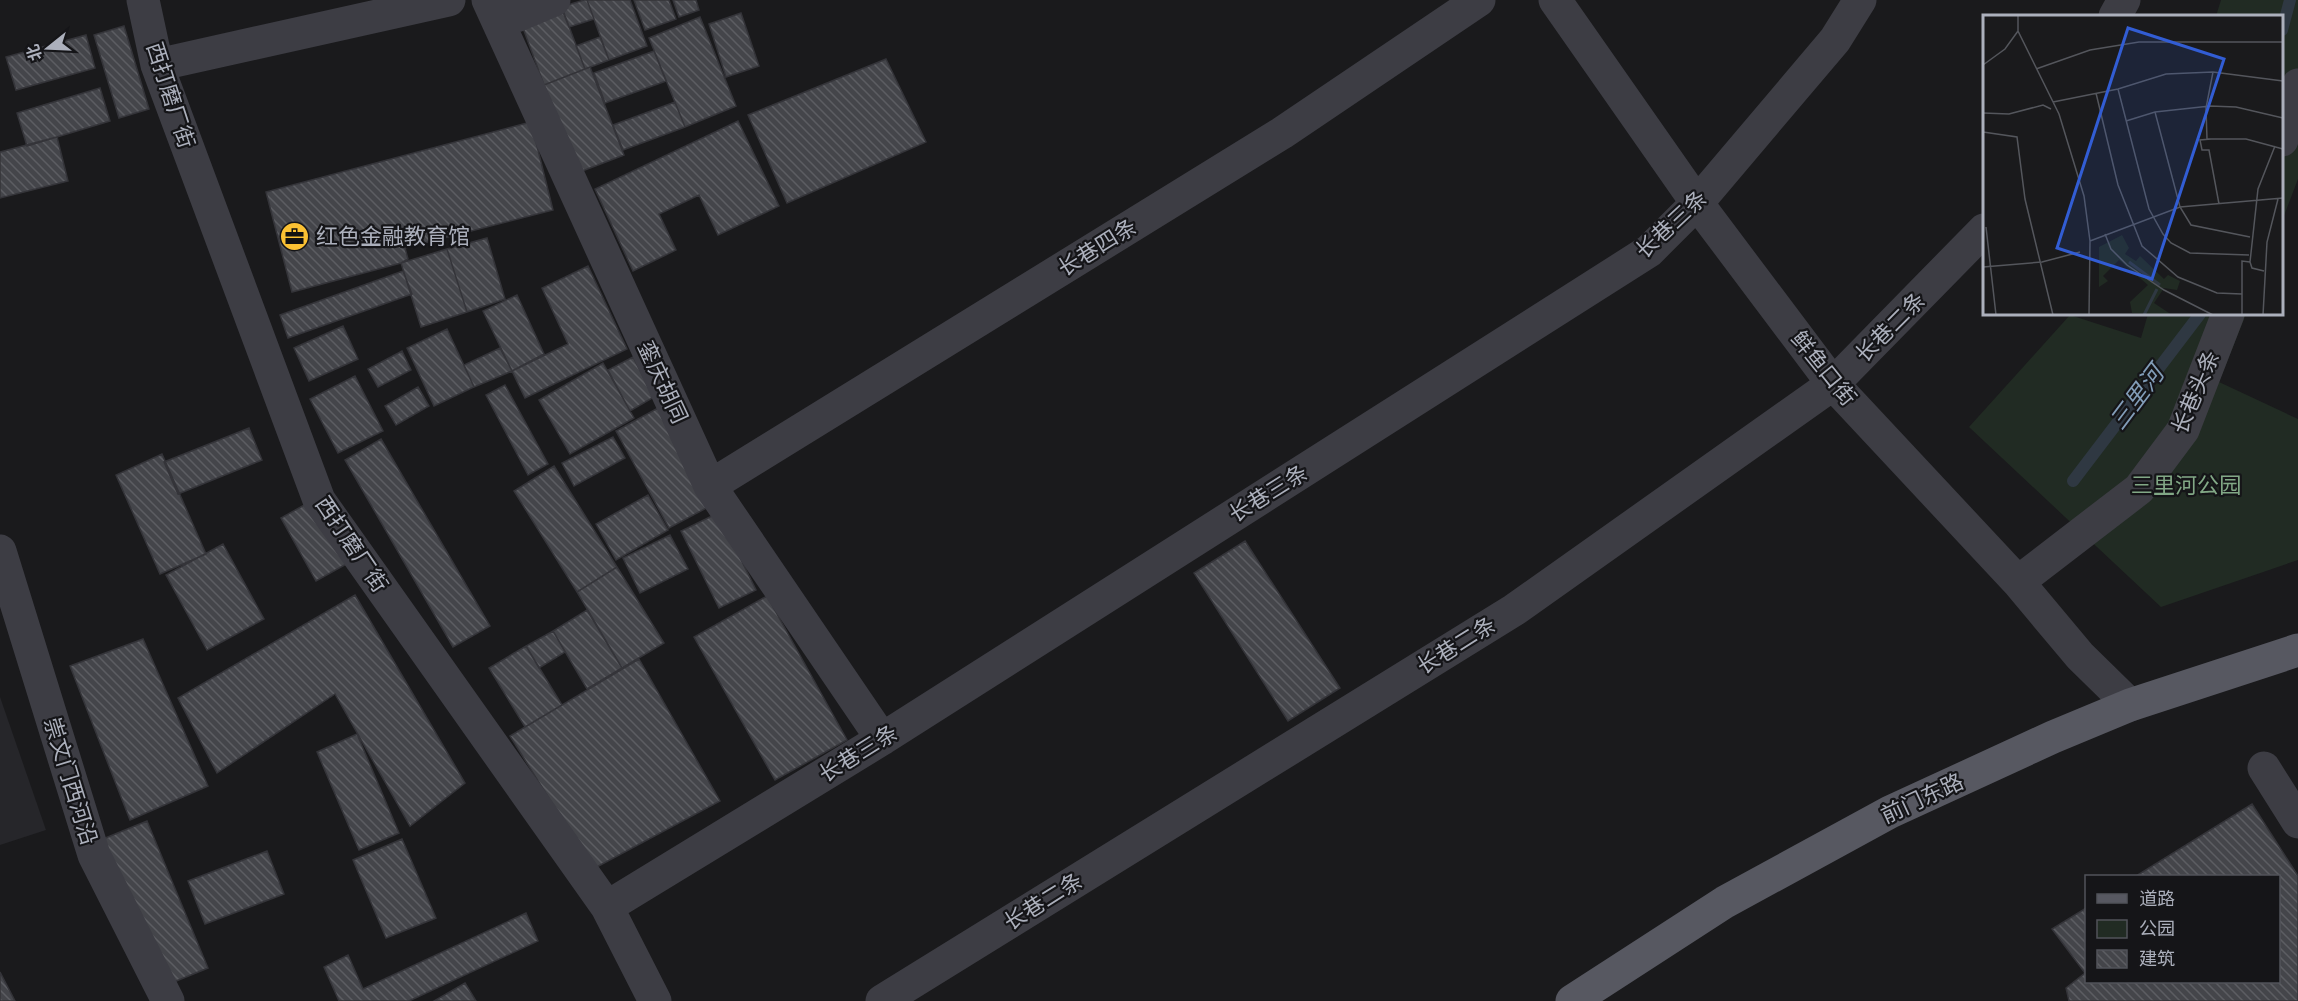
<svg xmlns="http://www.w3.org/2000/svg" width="2298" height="1001" viewBox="0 0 2298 1001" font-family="Mulish,'Noto Sans SC',sans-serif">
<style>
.built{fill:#26262a}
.green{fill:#212b23}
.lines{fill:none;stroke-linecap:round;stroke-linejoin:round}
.stream{stroke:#2f3842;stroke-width:12}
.building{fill:url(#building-back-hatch);stroke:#343439;stroke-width:1.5}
.minor{stroke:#3d3d44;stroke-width:33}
.major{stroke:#575861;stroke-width:33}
.labels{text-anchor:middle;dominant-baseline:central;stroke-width:4.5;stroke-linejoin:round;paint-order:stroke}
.street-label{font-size:22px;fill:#acb0bc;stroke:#151518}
.poi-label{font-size:22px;fill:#acb0bc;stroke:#151518;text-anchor:start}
.park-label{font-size:22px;fill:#82a886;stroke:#151518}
.water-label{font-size:24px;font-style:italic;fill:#829db8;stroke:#151518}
.inset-river{fill:none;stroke:#2f3842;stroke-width:3}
.inset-road{fill:none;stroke:#54565c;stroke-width:1.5}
.view{fill:#325dd4;fill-opacity:0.15;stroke:#325dd4;stroke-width:3}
.inset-edge{fill:none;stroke:#acb0bc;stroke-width:3}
</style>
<defs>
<pattern id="building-back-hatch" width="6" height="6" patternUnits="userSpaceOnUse" patternTransform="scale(1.5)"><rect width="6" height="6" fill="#44454a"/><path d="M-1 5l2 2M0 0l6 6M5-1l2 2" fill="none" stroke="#5c5d62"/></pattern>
</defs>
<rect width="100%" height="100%" fill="#1a1a1c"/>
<path class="built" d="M0,697L46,830L0,845Z"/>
<path class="green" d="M2221,0H2298V179L2282,221V16H2216Z
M2148,314H2246L2219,382L2298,419V560L2161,607L1969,427L2070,315L2141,338Z"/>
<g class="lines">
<path class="stream" d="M2282,30L2290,0
M2073,481L2200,314"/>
</g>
<path class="building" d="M584,0H587L594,19L569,27L561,7Z
M587,0H630L647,46L609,60Z
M634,0H669L676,19L645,30Z
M673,0H696L699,10L679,17Z
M561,5L585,69L544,85L520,20Z
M741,13L759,66L726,77L709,24Z
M700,17L736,106L685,127L649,38Z
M124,26L149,109L119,118L94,35Z
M86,35L95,68L16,90L6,57Z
M600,37L609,60L585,69L576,46Z
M654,51L666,81L605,103L594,73Z
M886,59L926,142L787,203L748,115Z
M590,67L624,155L577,173L544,85Z
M100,88L110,121L27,146L17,113Z
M675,102L685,127L623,150L613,125Z
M738,121L779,206L718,235L699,195L659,214L676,250L633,271L595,189Z
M531,122L553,210L405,248L408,259L401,263L292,292L266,192Z
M57,137L68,181L0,198V152Z
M487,238L505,299L467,312L447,249Z
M447,249L467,312L421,327L401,263Z
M588,266L627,349L525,398L512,371L568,344L542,288Z
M403,271L412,294L288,338L280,315Z
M517,295L544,354L512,371L483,311Z
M343,326L358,359L309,381L294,348Z
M447,329L474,387L434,406L407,348Z
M500,348L512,371L474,387L464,365Z
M402,351L411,370L378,387L368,369Z
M633,357L654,397L630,411L608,370Z
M603,363L634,418L570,454L539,400Z
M355,376L383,431L338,453L310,399Z
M505,385L548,464L528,475L486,395Z
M418,387L429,406L396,425L385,406Z
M658,408L712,505L669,528L616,431Z
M249,428L262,460L178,494L164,462Z
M613,437L625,458L574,486L562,463Z
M381,439L490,626L453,647L345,460Z
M162,454L206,554L160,574L116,475Z
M554,466L617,567L577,592L514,491Z
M648,495L668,530L616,560L596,524Z
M315,499L350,562L316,581L281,518Z
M718,513L756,590L719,608L681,531Z
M670,535L688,569L640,593L623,558Z
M1245,541L1340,688L1288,721L1194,573Z
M223,544L264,619L207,650L166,575Z
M617,567L664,643L622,668L577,592Z
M355,595L465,783L410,826L335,694L217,773L178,698Z
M767,596L847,740L775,780L694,637Z
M587,610L622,668L587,689L553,631Z
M553,631L565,652L539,668L526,646Z
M143,639L208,786L130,820L70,666Z
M526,646L562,705L525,727L489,668Z
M639,659L720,801L593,869L510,736Z
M357,734L399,833L359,850L317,752Z
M2252,804L2298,876V1001H2069L2066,988L2085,973L2052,929L2086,908V982H2278V876H2136Z
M147,821L208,968L164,986L103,839Z
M402,839L436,918L386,938L353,860Z
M267,851L284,894L205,924L188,881Z
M526,913L538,941L409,1001H339L324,967L348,955L363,989Z
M0,972L15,1001H0Z
M465,983L476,1001H434Z"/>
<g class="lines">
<path class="minor" d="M143,0L157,65L319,500L607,907L655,1001
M488,0L710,486L882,739
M495,0L508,13L516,16L554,0
M1555,0L1697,203L1833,384L2018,582L2080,656L2130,705
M2115,16L2124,0
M157,65L449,0
M2282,140L2298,85
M710,486L1282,133L1479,0
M0,551L94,855L168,1001
M2018,582L2139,489L2183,430L2228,314
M2264,768L2298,822
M607,907L882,739L1649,251L1697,203L1835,40L1860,0
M882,1001L1514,610L1833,384L1984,230"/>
<path class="major" d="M1572,1001L1725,902L1890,812L2053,737L2130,705L2298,650"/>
</g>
<defs>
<symbol id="office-disc" viewBox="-11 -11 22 22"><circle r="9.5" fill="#fbc133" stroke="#151518"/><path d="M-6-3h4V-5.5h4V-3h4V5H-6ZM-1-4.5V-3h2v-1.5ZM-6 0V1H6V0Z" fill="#111"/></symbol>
</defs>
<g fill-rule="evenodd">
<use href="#office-disc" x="278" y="220" width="33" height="33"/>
</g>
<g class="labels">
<g class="street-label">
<text transform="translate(171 95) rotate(72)">西打磨厂街</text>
<text transform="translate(1671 224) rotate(-43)">长巷三条</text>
<text transform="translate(1097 247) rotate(-32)">长巷四条</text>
<text transform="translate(1890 327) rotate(-45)">长巷二条</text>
<text transform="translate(1824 368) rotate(51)">鲜鱼口街</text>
<text transform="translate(663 382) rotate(65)">銮庆胡同</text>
<text transform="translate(2195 392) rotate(-67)">长巷头条</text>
<text transform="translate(1268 493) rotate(-32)">长巷三条</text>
<text transform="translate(352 544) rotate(56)">西打磨厂街</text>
<text transform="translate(1456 645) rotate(-32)">长巷二条</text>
<text transform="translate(858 753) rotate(-32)">长巷三条</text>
<text transform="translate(71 781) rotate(73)">崇文门西河沿</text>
<text transform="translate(1922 798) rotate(-25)">前门东路</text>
<text transform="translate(1043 901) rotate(-32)">长巷二条</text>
</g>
<g class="poi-label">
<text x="316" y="236">红色金融教育馆</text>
</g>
<g class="park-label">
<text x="2186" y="485">三里河公园</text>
</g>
<g class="water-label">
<text transform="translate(2136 397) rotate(-53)">三里河</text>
</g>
</g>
<g transform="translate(1983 15)">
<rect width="300" height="300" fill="#1a1a1c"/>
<path d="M139,220L146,233L142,239L153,246L157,241L181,264L185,260L197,266L194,275L181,273L171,288L189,300L149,298L147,287L165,270L136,245L120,261L125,266L116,272V232Z" fill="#212b23"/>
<path class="inset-river" d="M146,247L177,270M161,300L174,274"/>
<path class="inset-road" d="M35,0V16L76,99L101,181L107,226L106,300M0,50L22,34L35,16M53,54L107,35L156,27H300M230,57L223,93L224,124H228L217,125L219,135H226L236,189M135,74L166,194L180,219L188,228L207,238L266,240M113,78L135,170L159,231L195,262L234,278L259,279M70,87L135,74L183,59L230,57L300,66M172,97L197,192L208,210L267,222M0,98L26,99L60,90L68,94M143,106L172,97L227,91L253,92L300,103M0,117L34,122L42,184L70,300M228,124H263L300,134M3,212L13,300M122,219L128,234L144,250L181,275L230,300M107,226L197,192L300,183M267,247L275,174L292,131M267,247L269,253L281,256M0,252L59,247L97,237M259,300V246L267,247M280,300L284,227L295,184"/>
<path class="view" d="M145,13L241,44L169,264L74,233Z"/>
<rect width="300" height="300" class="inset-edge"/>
</g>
<rect x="2085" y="875" width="195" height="108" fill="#151518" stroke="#51535a" stroke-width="1.5"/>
<rect x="2097" y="894" width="30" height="9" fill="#575861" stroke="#51535a" stroke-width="1.5"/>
<text x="2139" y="905" font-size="18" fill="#acb0bc">道路</text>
<rect x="2097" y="920" width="30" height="18" fill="#212b23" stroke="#51535a" stroke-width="1.5"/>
<text x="2139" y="935" font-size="18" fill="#acb0bc">公园</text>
<rect x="2097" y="950" width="30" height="18" fill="url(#building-back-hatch)" stroke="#51535a" stroke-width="1.5"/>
<text x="2139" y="965" font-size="18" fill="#acb0bc">建筑</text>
<g transform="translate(48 48) rotate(252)" stroke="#151518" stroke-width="4.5" paint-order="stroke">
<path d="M0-4.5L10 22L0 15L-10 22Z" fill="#acb0bc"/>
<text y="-9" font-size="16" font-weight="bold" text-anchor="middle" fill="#acb0bc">北</text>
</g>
</svg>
